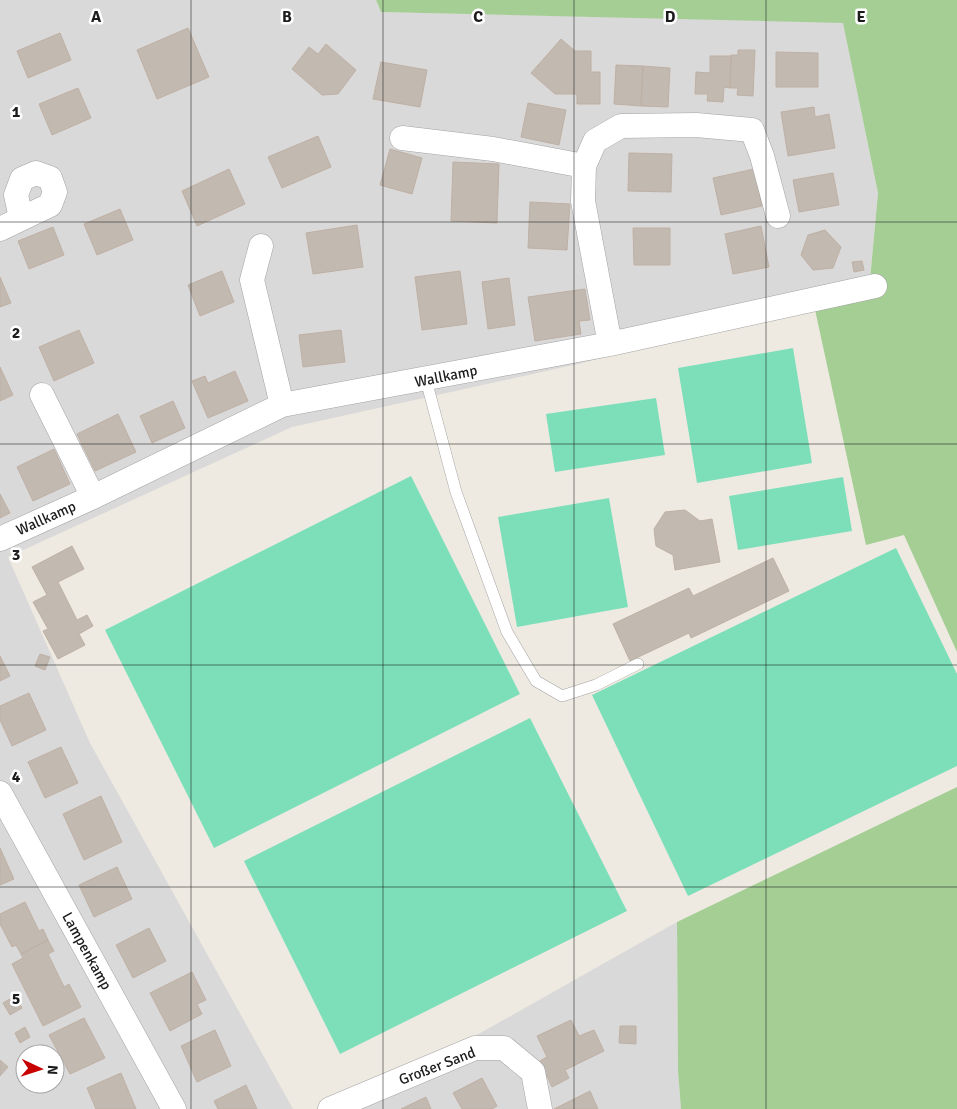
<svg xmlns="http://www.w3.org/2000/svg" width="957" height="1109" viewBox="0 0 957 1109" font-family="Signika,sans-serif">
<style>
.residential{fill:#dad9d9;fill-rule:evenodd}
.forest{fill:#a5ce95}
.pitch{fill:#7ddfba}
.building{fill:#c2b9b1;stroke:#bfb0a4}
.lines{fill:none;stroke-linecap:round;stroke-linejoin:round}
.lane-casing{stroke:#a3a3a3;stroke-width:12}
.street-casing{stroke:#a3a3a3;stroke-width:25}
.lane{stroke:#fff;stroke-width:11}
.street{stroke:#fff;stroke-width:24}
.grid{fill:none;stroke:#1c1c1c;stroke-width:1;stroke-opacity:0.55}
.labels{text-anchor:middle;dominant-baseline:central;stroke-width:5;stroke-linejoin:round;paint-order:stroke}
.street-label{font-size:15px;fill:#1c1c1c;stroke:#fff}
.grid-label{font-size:16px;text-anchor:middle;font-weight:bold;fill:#1c1c1c;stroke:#fff;stroke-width:5;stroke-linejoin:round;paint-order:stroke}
</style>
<rect width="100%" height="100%" fill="#eeeae1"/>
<path class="residential" d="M0,0H376L381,12L843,22L878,193L869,291L578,364L292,427L8,557L90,743L293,1109H0ZM25,1054H55V1084H25Z
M677,922L678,1071L681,1109H319L475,1036Z"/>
<path class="forest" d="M376,0H957V652L904,535L866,545L814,305L869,291L878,193L843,23L381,12Z
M957,787V1109H681L678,1071L677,922Z"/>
<path class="pitch" d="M793,348L812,463L697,483L678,368Z
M656,398L665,455L555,472L546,414Z
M411,476L520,694L214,848L105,630Z
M843,477L852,531L738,550L729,496Z
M609,498L628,607L517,627L498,517Z
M896,548L957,674V766L688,896L592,695Z
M530,718L627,911L340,1054L244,861Z"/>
<path class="building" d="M188,28L209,77L157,99L137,50Z
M60,33L71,60L28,78L17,51Z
M561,39L575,51H591V72H600V104H577V94H555L531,73Z
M326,44L356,70L338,94L322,95L292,69L309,47L318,54Z
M738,50H755L753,96L737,95L738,88H730L731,55H738Z
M776,52L818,53V87H776Z
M710,56H731L730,88L724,87L723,102L707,101L708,94H695L696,72L710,73Z
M381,62L427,70L420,107L373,99Z
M616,65L643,66L641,106L614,104Z
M643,66L670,68L668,107L641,106Z
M78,88L91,118L52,135L39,104Z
M528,103L566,110L559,145L521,137Z
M814,107L815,117L829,114L835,148L788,156L781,112Z
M318,136L331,167L282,188L268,157Z
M390,149L422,158L412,194L380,185Z
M629,153L672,154L671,192L628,191Z
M453,162L499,164L497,223L451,221Z
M229,169L245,204L197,226L182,191Z
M754,169L762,206L721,215L713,178Z
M833,173L839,205L799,212L793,180Z
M530,202L570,204L567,250L528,248Z
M120,209L133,240L97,255L84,224Z
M357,225L363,267L313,274L306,233Z
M761,226L769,267L733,274L725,234Z
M53,227L64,255L29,269L18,241Z
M633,228H670V265H634Z
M825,230L841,247L833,268L813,270L801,255L808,235Z
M862,261L864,270L854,272L852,262Z
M222,271L234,302L200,316L188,285Z
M460,271L467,324L422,330L415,277Z
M0,277L11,303L0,307Z
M509,278L515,325L488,329L482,282Z
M585,289L590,320L579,321L581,334L535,341L528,297Z
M79,330L94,363L54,381L39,347Z
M341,330L345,362L303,367L299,335Z
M0,367L13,395L0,401Z
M235,371L248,401L208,418L192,381L205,376L208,383Z
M173,401L185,428L152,443L140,416Z
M118,414L136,452L95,471L77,434Z
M54,449L70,484L33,501L17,467Z
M0,494L10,513L0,518Z
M685,510L700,521L712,519L720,562L675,570L673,555L656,546L654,529L665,512Z
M72,546L84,569L58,582L77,620L87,615L93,626L79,634L85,645L58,659L43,631L48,629L33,602L47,595L32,567Z
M773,558L789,591L691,638L689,633L630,661L613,624L689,588L693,596Z
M40,654L50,657L45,670L35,666Z
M0,656L10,676L0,681Z
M29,693L46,730L12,746L0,720V706Z
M61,747L78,783L45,798L28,762Z
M101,796L122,842L84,860L63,814Z
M0,848L14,879L0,885Z
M117,867L132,899L94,917L79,885Z
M25,902L39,931L43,929L48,940L21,954L16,945L12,947L0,924V914Z
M149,928L166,961L133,978L116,945Z
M48,940L54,951L48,954L64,987L69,984L81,1007L43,1026L12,964L23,958L21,954Z
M192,972L206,1000L197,1004L202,1014L170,1031L150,993Z
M15,996L22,1008L10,1015L3,1003Z
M84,1018L105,1058L70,1074L49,1035Z
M571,1020L579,1036L594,1030L604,1051L565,1070L569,1078L552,1087L540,1061L547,1057L537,1036Z
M620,1026H636V1044L619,1043Z
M25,1027L30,1037L20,1043L15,1033Z
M215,1030L231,1066L197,1082L181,1046Z
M0,1060L8,1067L0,1076Z
M121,1073L136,1109H96L87,1088Z
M482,1078L497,1106L492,1109H462L453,1093Z
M246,1085L257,1109H218L214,1101Z
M590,1091L598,1109H554Z
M426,1097L431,1109H401Z"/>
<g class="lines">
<defs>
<path id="lane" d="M426,380L456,492L507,632L536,681L562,696L596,685L638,664"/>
<path id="street" d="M402,138L493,149L584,166
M0,229L50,205L55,192L50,178L36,173L22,179L16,195L21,218
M261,246L252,280L282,405
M610,344L583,201L584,166L595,141L621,126L696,125L752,130L762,156L778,216
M42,395L93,497
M0,539L93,497L282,405L610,344L875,286
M0,793L174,1109
M330,1109L475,1048H504L533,1072L540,1109"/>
</defs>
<use href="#lane" class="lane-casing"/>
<use href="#street" class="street-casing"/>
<use href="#lane" class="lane"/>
<use href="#street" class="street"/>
</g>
<path class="grid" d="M191,0V1109M383,0V1109M574,0V1109M766,0V1109M0,222H957M0,444H957M0,665H957M0,887H957"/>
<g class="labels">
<g class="street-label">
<text transform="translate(446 376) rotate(-11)">Wallkamp</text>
<text transform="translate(46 518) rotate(-24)">Wallkamp</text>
<text transform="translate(87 951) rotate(61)">Lampenkamp</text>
<text transform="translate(437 1066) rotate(-21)">Großer Sand</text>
</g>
</g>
<g class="grid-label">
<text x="96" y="22">A</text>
<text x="287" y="22">B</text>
<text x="478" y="22">C</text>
<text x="670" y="22">D</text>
<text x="861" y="22">E</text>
<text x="16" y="117">1</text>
<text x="16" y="338">2</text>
<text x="16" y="560">3</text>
<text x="16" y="782">4</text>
<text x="16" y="1004">5</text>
</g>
<g transform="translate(40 1069) rotate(94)"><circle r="24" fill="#ffffff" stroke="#a4a4a4"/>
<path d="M0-4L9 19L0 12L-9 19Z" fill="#c80200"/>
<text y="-8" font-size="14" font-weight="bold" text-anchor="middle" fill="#1c1c1c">N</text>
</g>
</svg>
